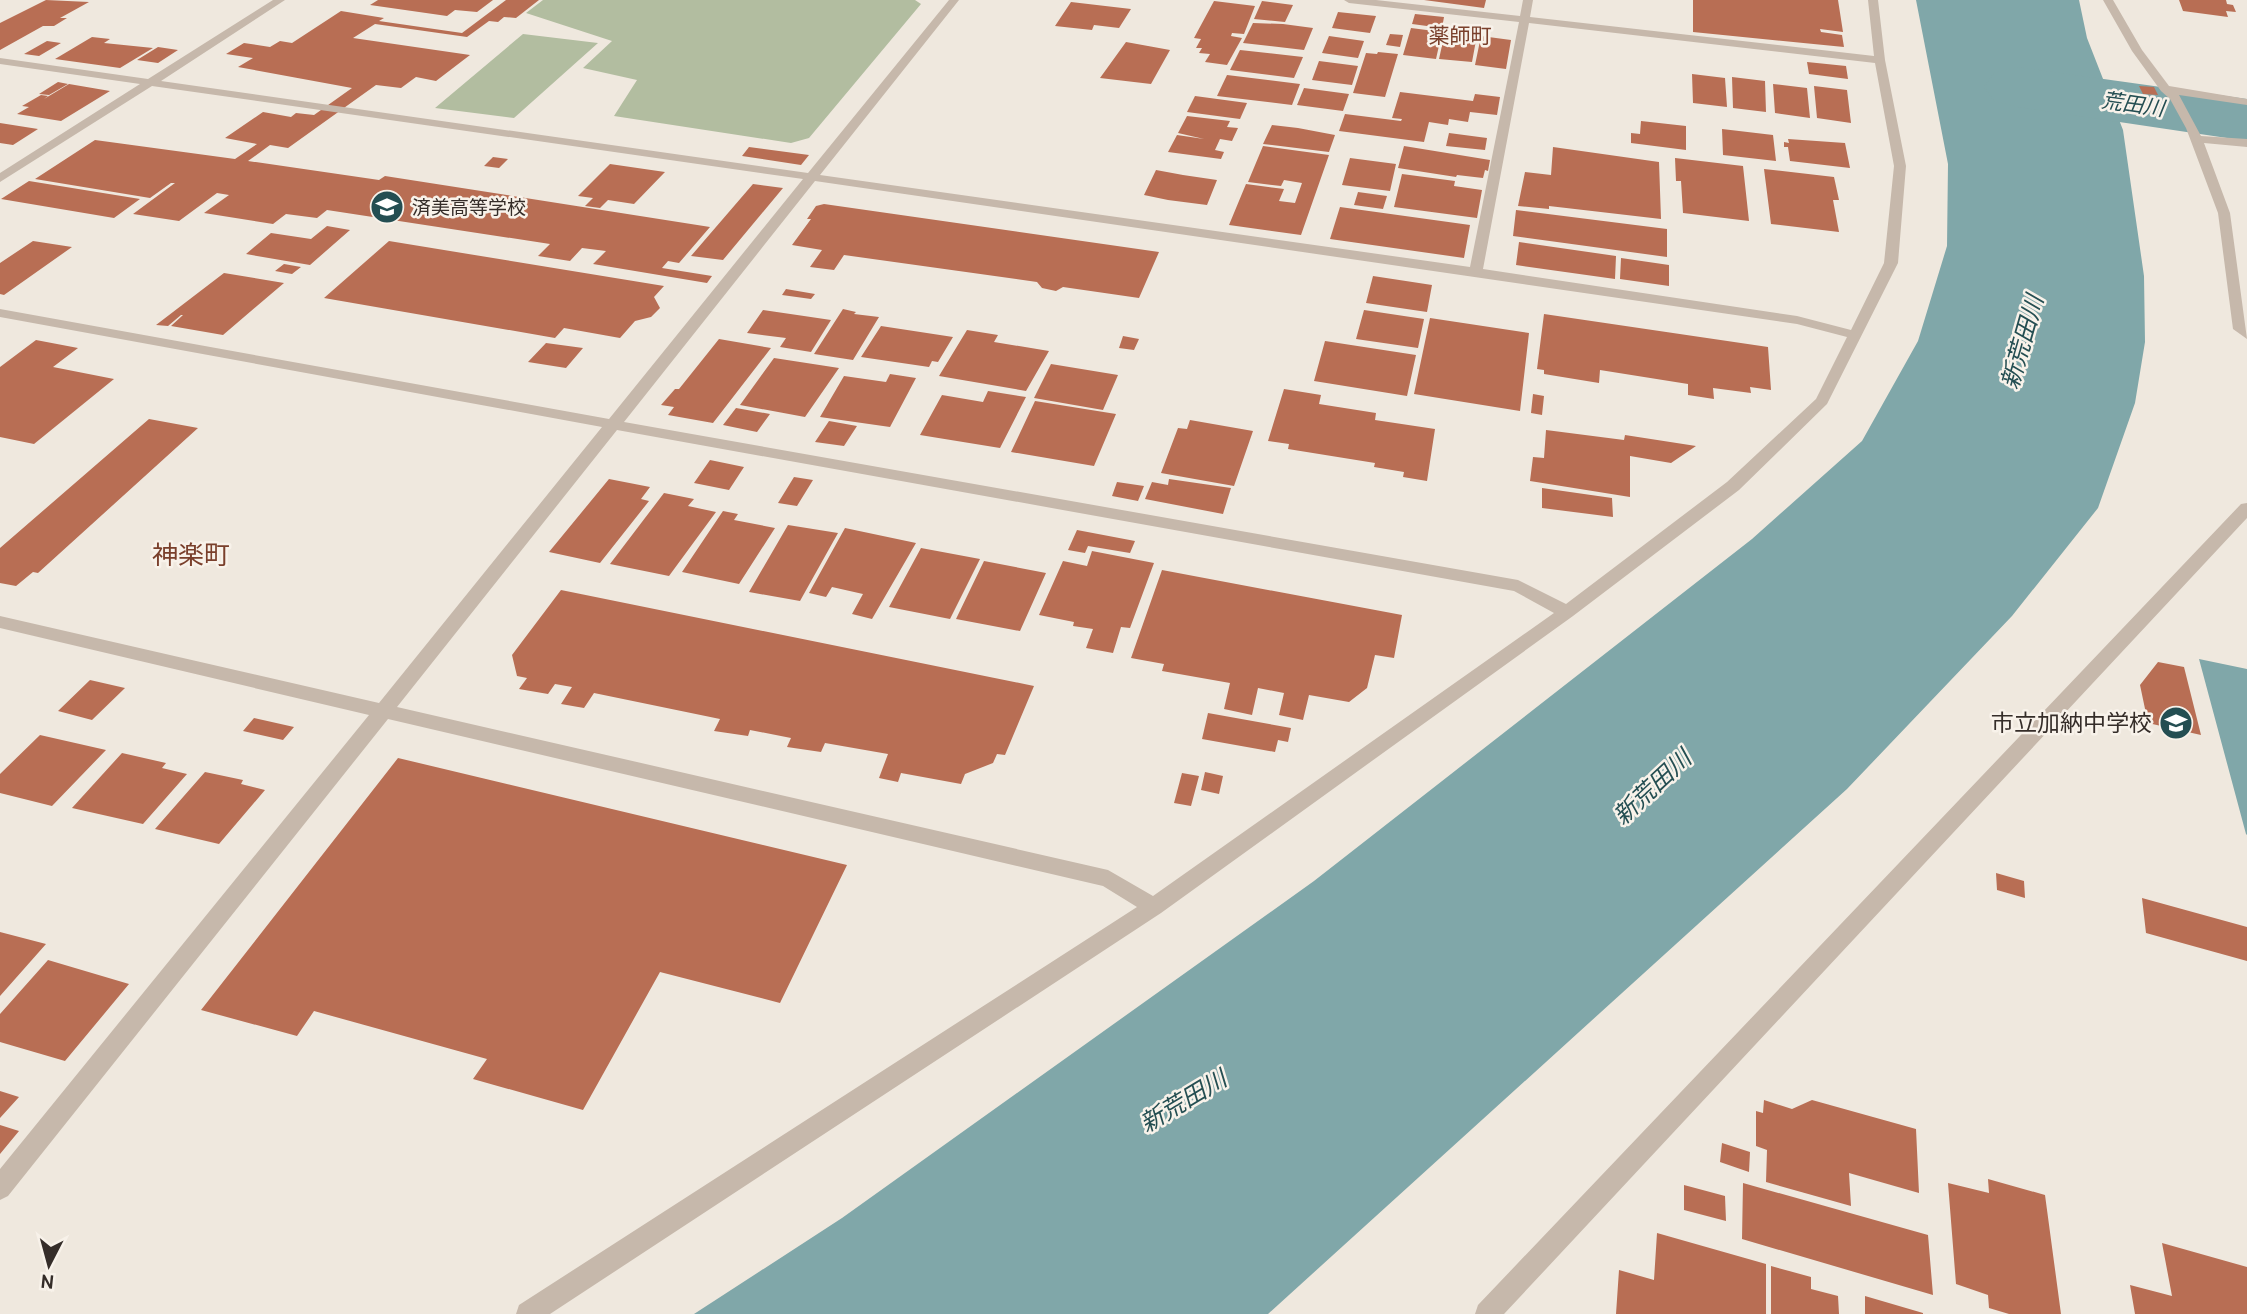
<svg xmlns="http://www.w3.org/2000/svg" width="2247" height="1314" viewBox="0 0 2247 1314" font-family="Cabin,'Noto Sans JP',sans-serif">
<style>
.green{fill:#b2bda0}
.water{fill:#80a7a9}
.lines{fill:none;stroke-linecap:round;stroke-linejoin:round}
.river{fill:#80a7a9;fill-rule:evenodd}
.building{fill:#b86e54}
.minor{fill:#c6b8ab;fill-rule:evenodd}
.labels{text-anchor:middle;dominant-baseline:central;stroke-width:5;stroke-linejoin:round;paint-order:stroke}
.far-poi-label{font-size:19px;fill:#352d29;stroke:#f8f2ea;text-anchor:start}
.far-quarter-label{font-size:21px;fill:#7a402c;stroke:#f8f2ea}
.far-water-label{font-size:21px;font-style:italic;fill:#244e52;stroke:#f8f2ea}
.poi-label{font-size:23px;fill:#352d29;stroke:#f8f2ea;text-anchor:end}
.water-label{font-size:24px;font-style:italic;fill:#244e52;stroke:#f8f2ea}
.quarter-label{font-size:26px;fill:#7a402c;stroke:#f8f2ea}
</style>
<rect width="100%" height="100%" fill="#efe8de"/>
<path class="green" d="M543,0H915L921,4L809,138L791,143L614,116L637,80L583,68L612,41L526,13Z
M523,34L598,43L514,118L435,108Z"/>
<path class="water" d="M1916,0H2079L2087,38L2123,130L2144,276L2145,342L2135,403L2098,508L2012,616L1847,789L1268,1314H694L842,1218L1314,881L1752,539L1862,441L1918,341L1947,246L1948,164Z
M2199,659L2247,669V835L2246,834Z"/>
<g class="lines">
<path class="river" d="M2018,67L2247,99V141L2018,107L1994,101L1984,87L1994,73Z"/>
</g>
<path class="building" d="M46,0L89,2L60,18H67L54,26H43L0,50V23Z
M378,0H493L477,12L455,10L447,16L370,5Z
M506,0H539L516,18L504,17L498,22L489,21L467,37L375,24L353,38L470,55L436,81L416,77L401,88L376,85L288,148L270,145L248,161L379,180L385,176L710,227L679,263L668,261L662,268L712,276L707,283L593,264L606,251L582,248L570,261L538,256L550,244L327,210L317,218L286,214L273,224L204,213L229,195L217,193L179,221L133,214L175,183H171L150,198L35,179L95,140L235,159L257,144L225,138L263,112L291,117L296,113L314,115L352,88L238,67L253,58L226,54L244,43L270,47L280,41L292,43L341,11L384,18L379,21L462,33Z
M1424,0H1486L1484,8Z
M1693,0H1838L1843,32L1820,29L1821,32L1842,35L1844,47L1693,32Z
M2179,0H2226L2227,4L2233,5L2236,12L2226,11L2228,17L2183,11Z
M1214,1L1255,6L1244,34L1232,33L1231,36L1242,38L1227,65L1205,62L1210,54L1199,53L1202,48H1196L1201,39L1194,38Z
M1262,1L1293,5L1285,22L1254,19Z
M1071,2L1131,9L1119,28L1094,25L1092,30L1055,26Z
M1338,12L1376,16L1370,33L1332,28Z
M1415,14L1444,17L1442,28L1412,24Z
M1253,23L1283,24L1313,28L1304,50L1243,43Z
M1411,28L1442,32L1436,59L1403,55Z
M1445,32L1477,35L1472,62L1439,59Z
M1390,34L1403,35L1400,47L1386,45Z
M1329,36L1364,41L1358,58L1322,53Z
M1481,36L1511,40L1506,69L1475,65Z
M92,37L110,39L104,43L153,48L120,68L55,59Z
M47,41L61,43L39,56L24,54Z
M1126,42L1170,50L1151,84L1100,78Z
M158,47L178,50L158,63L137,60Z
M1240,50L1303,57L1294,78L1230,70Z
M1378,52L1398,54L1385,97L1353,93L1366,53L1377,54Z
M1319,61L1358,66L1352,85L1312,80Z
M1807,62L1846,66L1848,79L1809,74Z
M1692,74L1725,78L1727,107L1693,103Z
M1227,75L1300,84L1292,105L1217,96Z
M1732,77L1765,81L1766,112L1733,108Z
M58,82L68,84L49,95L39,94Z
M69,84L110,91L61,121L17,114L29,107L22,106L41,95L48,96L44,99Z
M1773,84L1807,88L1810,118L1775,113Z
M1814,86L1847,90L1851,123L1817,118Z
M2139,86L2154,87L2158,95L2143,94Z
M1304,88L1349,94L1343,111L1297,105Z
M1400,92L1473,101L1475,94L1500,97L1497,115L1470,112L1468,122L1449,119L1448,125L1429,122L1424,142L1339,131L1345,114L1401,121L1402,119L1392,118Z
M1195,96L1247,103L1240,119L1187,112Z
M1187,116L1230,121L1227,127L1238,128L1232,141L1220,139L1215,150L1224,152L1221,159L1168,152L1177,135L1204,139L1178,133Z
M1641,121L1686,126V150L1631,143V133L1640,134Z
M0,123L38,129L13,145L0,143Z
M1272,125L1298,128L1335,135L1329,152L1263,144Z
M1722,129L1773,135L1776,161L1723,155Z
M1449,133L1487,138L1485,150L1446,146Z
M1788,139L1845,143L1850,168L1790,161L1788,147H1784V142L1789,143Z
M1263,146L1329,155L1301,235L1229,225L1246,184L1284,189L1279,201L1295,203L1302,183L1284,180L1281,186L1248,182Z
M1404,146L1490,160L1488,171L1485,170L1483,178L1457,175L1456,177L1398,168Z
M749,147L809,155L801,165L742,156Z
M1553,147L1659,162L1661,219L1549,206V209L1518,206L1525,172L1551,175Z
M493,157L508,159L499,168L484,166Z
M1350,158L1396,164L1390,191L1342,185Z
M1675,158L1743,166L1749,221L1683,213L1681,181H1676Z
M610,164L665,172L634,204L608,200L600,208L585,206L593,198L578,196Z
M1764,169L1834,177L1839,200H1833L1839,232L1771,224Z
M1156,170L1183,175L1217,180L1207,205L1168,200L1144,195Z
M1402,174L1455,181L1454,186L1482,190L1477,218L1394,207Z
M29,181L140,199L114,218L1,199Z
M753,184L783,188L723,260L691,256Z
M1358,192L1387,196L1383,209L1354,205Z
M824,204L1159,252L1139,298L1063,287L1056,291L1042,288L1037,282L844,255L834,270L810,267L822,250L792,245L811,219H807L816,206Z
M1340,207L1470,225L1464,258L1330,239Z
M1516,210L1667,229V257L1513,236Z
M327,226L350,230L310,265L246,254L271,233L311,239Z
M33,241L72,247L4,295L0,294V263Z
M389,241L664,286L654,297L660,308L651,317L635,321L620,338L564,328L555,338L324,298Z
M1519,242L1616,256L1615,279L1516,265Z
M1621,258L1669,265V286L1620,279Z
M284,264L301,267L292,274L275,271Z
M224,273L284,283L223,335L171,326L183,315H181L168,326L156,325Z
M1373,276L1432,285L1427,312L1366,303Z
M786,289L815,294L811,299L782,295Z
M843,309L856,312L854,314L879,317L853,360L814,354Z
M763,310L804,316L831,320L811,352L780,347L786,338L747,333Z
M1364,310L1424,319L1418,348L1356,339Z
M1544,314L1768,347L1771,390L1750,387L1751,393L1713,388L1714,399L1688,395V384L1600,370L1599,383L1544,374V370L1537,369Z
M1430,318L1529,333L1520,411L1414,394Z
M881,326L953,337L938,362L932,361L929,367L861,357Z
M967,330L998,335L994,342L1049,351L1026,391L939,376Z
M1123,336L1139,339L1134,350L1119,348Z
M719,339L771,348L713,423L668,415L674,407L661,405L675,389H679Z
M36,340L78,348L53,367L114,379L34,444L0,437V367Z
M1325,341L1416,355L1407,396L1314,381Z
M546,343L583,348L566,368L528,362Z
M774,358L839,368L805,417L740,405Z
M1051,364L1118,375L1103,410L1034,398Z
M890,374L916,378L890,427L820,417L844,376L886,382Z
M1284,389L1321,395L1319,404L1376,413L1375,420L1435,429L1427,481L1403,477L1404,472L1374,467L1375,463L1288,449L1289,444L1268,441Z
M988,391L1026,397L1000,448L920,435L942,395L983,402Z
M1533,394L1544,396L1542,415L1531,413Z
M1035,401L1116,414L1094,466L1011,452Z
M736,408L770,414L757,432L723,425Z
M149,419L198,428L38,573L33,572L16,586L0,583V548Z
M1190,420L1253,431L1234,486L1161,473L1178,428L1187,429Z
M829,421L857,426L844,446L815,442Z
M1546,430L1624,440L1625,435L1696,446L1671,463L1630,456V497L1530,481L1533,457L1544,458Z
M710,460L744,467L729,490L694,483Z
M794,477L813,480L797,506L778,503Z
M609,479L650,487L641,499L649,501L600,563L549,552Z
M1169,479L1231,488L1223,514L1145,499L1152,482L1168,485Z
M1117,482L1144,486L1138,501L1112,496Z
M1542,488L1612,498L1613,517L1542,508Z
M664,493L694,499L688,506L716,512L669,576L610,564Z
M723,511L738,514L734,520L775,528L739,584L682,572Z
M788,525L838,533L800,601L749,592Z
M845,528L916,543L872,619L852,614L863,594L832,587L826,597L809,593Z
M1077,530L1135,541L1130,553L1088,546L1085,553L1068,550Z
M921,548L980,559L950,619L889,607Z
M1092,551L1154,563L1130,628L1121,627L1113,653L1086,648L1093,629L1073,626L1074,622L1039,615L1063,561L1087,566Z
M984,561L1046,573L1020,631L956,619Z
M1162,570L1402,615L1394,658L1375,655L1367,688L1349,702L1309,695L1303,720L1279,715L1284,693L1258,688L1252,715L1224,709L1230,683L1162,671L1164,664L1131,658Z
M561,590L1034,686L1005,755L997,754L993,763L965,774L961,784L901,773L898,782L879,778L888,754L825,743L821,752L787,747L791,738L750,730L748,736L714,731L720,719L594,693L584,708L561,704L572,687L555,684L548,694L519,689L527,678L517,676L512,655Z
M2158,662L2184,667L2201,735L2148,723L2140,685Z
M90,680L125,688L92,720L58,711Z
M1208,713L1291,728L1288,742L1278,740L1275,752L1202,739Z
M254,718L294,727L283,740L243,731Z
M40,735L106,750L52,806L0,793V774Z
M122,753L166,763L162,768L187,774L143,824L72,808Z
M398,758L847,865L780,1003L660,972L583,1110L473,1079L487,1059L314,1011L297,1036L201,1010Z
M205,772L243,780L241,784L265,790L219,844L155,829Z
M1205,772L1223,776L1219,794L1201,790Z
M1182,773L1199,776L1191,806L1174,803Z
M1996,873L2024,881L2025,898L1997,890Z
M2142,898L2247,927V961L2146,933Z
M0,932L46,944L0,996Z
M48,960L129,984L65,1061L0,1042V1014Z
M0,1091L19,1097L0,1118Z
M1764,1100L1792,1109L1812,1100L1916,1129L1919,1193L1849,1173L1851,1206L1766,1182L1767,1150L1756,1146V1111L1763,1113Z
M0,1125L19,1131L0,1154Z
M1722,1143L1750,1152L1749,1172L1720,1162Z
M1988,1179L2045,1195L2061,1314H2009L1989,1308L1988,1295L1956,1284L1948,1183L1989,1193Z
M1743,1183L1928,1235L1933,1295L1742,1239Z
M1684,1185L1725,1196L1726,1221L1684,1210Z
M1657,1233L1766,1264V1314H1616L1619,1270L1654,1280Z
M2162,1243L2247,1267V1314H2135L2130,1285L2172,1296Z
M1771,1266L1811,1277V1289L1838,1296L1839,1314H1771Z
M1865,1296L1923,1313V1314H1865Z"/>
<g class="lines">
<path class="minor" d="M273,0H285L161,81L808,173L949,0H959L820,175L1470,267L1519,22L1349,3L1344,0H1376L1520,16L1523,0H1533L1530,17L1874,56L1868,0H1878L1885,60L1906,166L1898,263L1827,404L1739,490L1573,616L1161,913L550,1314H516L519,1305L1137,907L1103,886L388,719L8,1196L0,1200V1169L369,715L0,628V616L379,703L602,427L0,317V309L609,419L803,179L152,86L0,182V173L140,84L0,64V58L148,79ZM1529,23L1875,63L1894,166L1884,263L1851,330L1797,316L1483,269ZM815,181L1797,324L1847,337L1816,399L1727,482L1566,604L1518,580L624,422ZM617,430L1514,591L1554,613L1153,896L1108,870L397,707Z
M2103,0H2113L2142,50L2169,86L2247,99V105L2179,95L2201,136L2247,139V147L2204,143L2230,213L2247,339L2233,329L2218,213L2186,128L2170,99L2161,91L2132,51Z
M2247,503V518L1504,1314H1475L1478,1305L2241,504Z"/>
</g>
<defs>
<symbol id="school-disc" viewBox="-11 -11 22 22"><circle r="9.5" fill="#244e52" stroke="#f8f2ea"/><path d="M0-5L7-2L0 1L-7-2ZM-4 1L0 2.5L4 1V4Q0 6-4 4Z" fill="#fff"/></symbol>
</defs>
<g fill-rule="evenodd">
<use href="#school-disc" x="368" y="188" width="38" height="38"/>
<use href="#school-disc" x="2157" y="704" width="38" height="38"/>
</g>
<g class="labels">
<g class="far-poi-label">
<text x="412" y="207">済美高等学校</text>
</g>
<g class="far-quarter-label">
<text x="1460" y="35">薬師町</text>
</g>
<g class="far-water-label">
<text transform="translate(2133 104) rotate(8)">荒田川</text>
</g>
<g class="poi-label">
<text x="2152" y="723">市立加納中学校</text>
</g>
<g class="water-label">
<text transform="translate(2022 342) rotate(-74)">新荒田川</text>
<text transform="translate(1652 787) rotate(-43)">新荒田川</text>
<text transform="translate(1183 1101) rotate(-31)">新荒田川</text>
</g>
<g class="quarter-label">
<text x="191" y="555">神楽町</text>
</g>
</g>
<g transform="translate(49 1265) rotate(186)" stroke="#f8f2ea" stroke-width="5" paint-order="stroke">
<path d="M0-5L12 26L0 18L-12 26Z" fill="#352d29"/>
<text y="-10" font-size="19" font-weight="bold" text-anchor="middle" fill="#352d29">N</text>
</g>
</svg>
